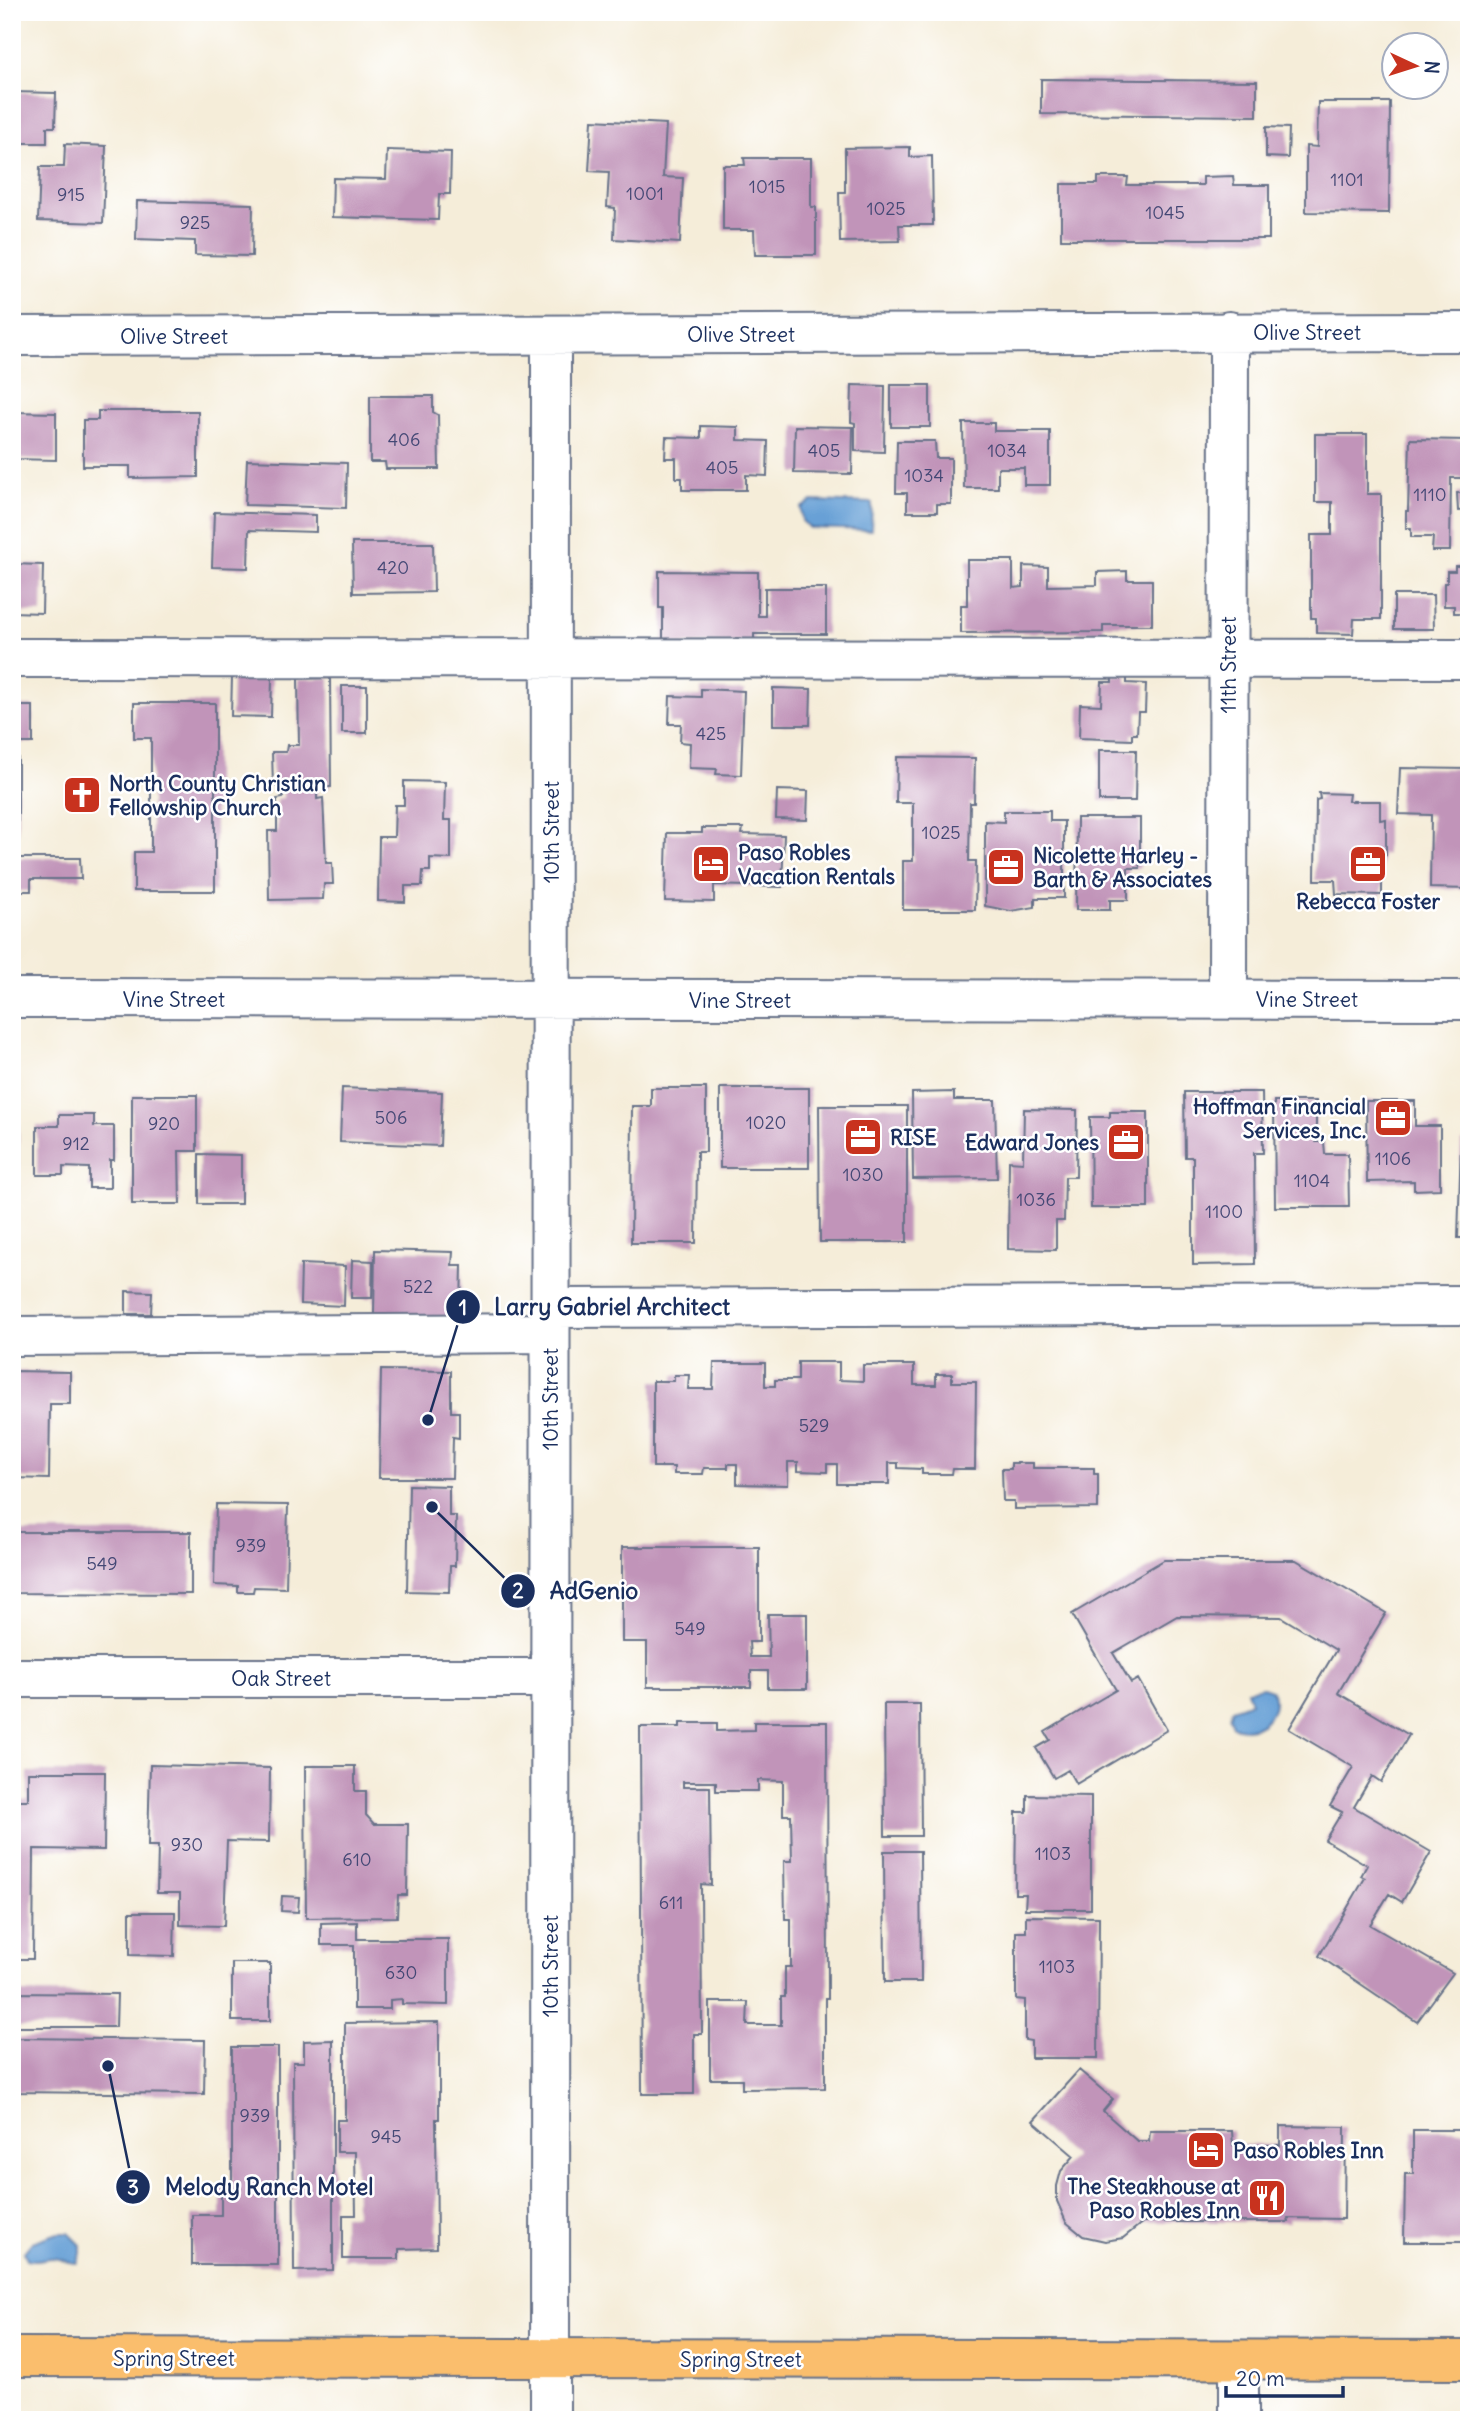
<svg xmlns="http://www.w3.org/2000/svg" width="1481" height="2432" viewBox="0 0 1481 2432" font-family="Delius,sans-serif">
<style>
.water{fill:#67a0d6;stroke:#41689a;stroke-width:2}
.building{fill:#c194b9}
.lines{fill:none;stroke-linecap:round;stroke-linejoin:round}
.minor-casing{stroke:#677289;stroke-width:42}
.major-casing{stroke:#677289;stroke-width:42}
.minor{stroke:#fff;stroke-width:38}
.major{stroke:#fabe6d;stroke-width:38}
.labels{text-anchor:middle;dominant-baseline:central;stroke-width:5;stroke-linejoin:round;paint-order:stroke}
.number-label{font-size:18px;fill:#444875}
.street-label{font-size:21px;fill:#1b2f5e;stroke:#fff}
.poi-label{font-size:21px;font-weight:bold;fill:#1b2f5e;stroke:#fff;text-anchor:start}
.leader{fill:none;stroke:#1b2f5e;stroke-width:2.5}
.callout-dot{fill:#1b2f5e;stroke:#fff;stroke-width:2.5}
.mark-label{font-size:21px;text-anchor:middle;font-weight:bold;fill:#fff}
.callout-label{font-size:23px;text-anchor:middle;font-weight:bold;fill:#1b2f5e;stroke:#fff;stroke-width:5;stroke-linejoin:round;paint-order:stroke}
</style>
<rect width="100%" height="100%" fill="#fff"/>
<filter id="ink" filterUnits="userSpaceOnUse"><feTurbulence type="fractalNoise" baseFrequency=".0143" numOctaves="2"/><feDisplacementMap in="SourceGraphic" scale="14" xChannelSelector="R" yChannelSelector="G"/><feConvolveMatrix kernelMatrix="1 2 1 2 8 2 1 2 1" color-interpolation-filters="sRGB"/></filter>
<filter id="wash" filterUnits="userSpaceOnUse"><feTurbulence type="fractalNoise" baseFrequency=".00686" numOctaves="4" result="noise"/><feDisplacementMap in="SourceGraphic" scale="28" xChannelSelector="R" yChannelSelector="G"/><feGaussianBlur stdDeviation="1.57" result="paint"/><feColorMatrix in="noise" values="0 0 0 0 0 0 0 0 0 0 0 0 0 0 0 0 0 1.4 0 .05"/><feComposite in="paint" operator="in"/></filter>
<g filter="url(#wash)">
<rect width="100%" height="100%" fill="#f5edd9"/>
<path class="water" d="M812,501L872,503L871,530L810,528L802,521L801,508Z
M1263,1687L1272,1690C1282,1714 1255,1737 1232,1726L1229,1717L1232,1709L1251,1702L1247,1690Z
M58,2233H69L81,2245V2254L77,2263C67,2263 61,2258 52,2258C42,2258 37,2262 27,2259L24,2252L32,2242Z"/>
<g id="blocks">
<path class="building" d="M1041,79L1257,81V116L1041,114Z
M12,92L56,93L55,127H47V143H12Z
M1318,102H1390L1389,213L1306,212V146L1317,147Z
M592,120L666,124L663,177L683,178L680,243L614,239L615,208L607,207L609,172L589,171Z
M1266,127L1289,128L1288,158L1266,157Z
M65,144L106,146L103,223L38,221L40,167H64Z
M910,147V157L932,156L933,225H899L900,241L840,242L839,192H845V148Z
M387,150L451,152L450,194H439L438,220L332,217L333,178L386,179Z
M744,158H811V207H816V255H755L754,230H723V165H745Z
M1233,176L1234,185H1269V239H1061V184H1098V177H1128L1127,185H1203V177Z
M137,201L253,204L252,256L195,255V241L136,239Z
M852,385L885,386L884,452L855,451V423L851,422Z
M891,385H930V427H891Z
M370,396H433V412L438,415L439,469H386L385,462H370Z
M98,411H198V477L130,478V466H83V420H98Z
M12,412L56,413V460L12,459Z
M963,423H994V431H1050V485H1024V468H998V488H964Z
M701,426L738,427V440L768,441L767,476L746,475V490H682V478H676V458H665L666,437L701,438Z
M795,426L853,427L852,474L794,473Z
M1315,434H1367V494H1381V619H1354L1353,634L1316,633V618H1311V535H1332V502H1315Z
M1410,439L1469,440V478H1451L1450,551H1432L1433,537H1411V528H1406V511H1408Z
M897,441H935L936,458H951V504H937V512H907V493H896Z
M247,460L347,463L346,508L245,505Z
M1457,493H1469V510L1458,511Z
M214,512L316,515V532L249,530L248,568L212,567Z
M352,543H433L434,592L353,593Z
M967,560H1013V588L1023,587V566L1048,567V586L1097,585V572L1127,571V580H1152V625H1103V632L961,633V605H967Z
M12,564L43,565L42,613L12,612Z
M1455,566H1469V613H1454V606H1444V583H1447V571H1455Z
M659,571L758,572V616H765V588H826V634H754V642L663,645V608H659Z
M1394,595H1433L1434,629H1394Z
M1112,675H1127V683L1146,684L1145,712H1138L1137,734H1132V740L1079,738L1080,704L1101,705L1102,682H1112Z
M232,677L272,678L271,717L231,716Z
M330,678L331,787H317V799L323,798L326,863H332L333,884H324L323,899L269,900L268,831H277V799L283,798V786H273L272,752H286L287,745H299L298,679Z
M342,686H367V733H342Z
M773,688L811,689L810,725H773Z
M701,689L744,691L741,775L716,774L717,769L689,768L690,743L680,742L681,724H669L670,696L701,697Z
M134,703H215V891H134V852H151V738H134Z
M12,706H33V743H18V858H80L81,879H31V891H12Z
M1099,750H1136L1135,801H1099Z
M897,757L975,758L974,803H970L969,861H976L975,910H903V861H913V803H896Z
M1400,768L1469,769V889L1430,888L1431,815L1398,814Z
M404,781L445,782L444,820H451V859L430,858V871H423L422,886H405V902L378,901L379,837H394L395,805H404Z
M777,790L808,791L807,820L776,819Z
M1319,793L1349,794L1348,801H1380V820L1386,819V855L1382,854V895L1336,894L1335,880H1315L1316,800L1320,799Z
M1004,811H1050V821H1064V898H1035V907L1011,911L985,906V821L1004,822Z
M1077,818H1140V868H1128V900H1110V910H1076Z
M702,828H743L742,834L784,835L782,887L714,885V902L665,901L667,833H702Z
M342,1088L442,1092L440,1146L340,1142Z
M651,1088H706V1152H697L696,1243H631L632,1106H651Z
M720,1088H809V1168H720Z
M954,1092V1100H995L997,1178L913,1179L912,1093Z
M1184,1092H1262L1263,1153H1254L1255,1264L1193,1265V1157H1185Z
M132,1095H197V1151H179L180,1204H132Z
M1274,1101H1316V1142H1324L1325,1154H1348L1349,1207H1275Z
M1366,1101H1415V1126H1440V1189L1414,1190V1181L1367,1182Z
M819,1106H907V1242H820Z
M1024,1109L1077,1110L1076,1177H1065L1064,1221H1056V1250L1008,1249L1009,1161L1023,1162Z
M1110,1112H1148V1208H1091L1090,1117H1110Z
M12,1115H19V1192H12Z
M59,1115H94V1126H114V1160H110V1188H89V1168L63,1167V1175H37V1126H59Z
M1461,1141H1469V1238H1458Z
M199,1154L241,1155V1204H199Z
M375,1250L453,1252L452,1265H462L461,1306H453L452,1318L374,1316Z
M352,1260L373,1261L372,1298H351Z
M301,1264L345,1266L344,1306L300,1304Z
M126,1291L152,1292L151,1314H126Z
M798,1362H839V1380L863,1381V1365H914V1385H936V1374H952V1382H976L975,1469H953L952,1474H922V1469L898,1468V1463H889V1484H837V1464H827V1472L798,1471V1462H788V1485L737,1484V1464H728V1468H704L703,1474H674V1467H653V1381H674V1375H689L688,1389H713L714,1363H765V1386H775V1380H798Z
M381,1370L451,1371V1412H459V1438L453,1437L452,1478H379Z
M12,1371L70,1372V1404H50L49,1479L12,1478Z
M1011,1463H1033V1468H1094V1474H1098V1508L1014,1509V1501H1003L1002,1469H1011Z
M409,1485L449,1486V1516H456L455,1566H450L449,1592L407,1591Z
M216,1504L288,1505L286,1588L254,1587L253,1592H238V1586L214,1585Z
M12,1532H191V1594L12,1593Z
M622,1547H759V1642H749L750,1657H769L768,1614H807V1689H768V1671H751V1687H647V1642H622Z
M1164,1560H1296L1386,1613L1338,1693L1409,1735L1381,1782L1372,1776L1354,1807L1431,1852L1402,1902L1389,1894L1370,1925L1453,1973L1417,2022L1319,1956L1365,1878L1361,1876L1367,1865L1325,1840L1342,1812L1330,1806L1353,1767L1289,1729L1336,1650L1281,1617L1177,1616L1113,1653L1131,1683L1138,1679L1167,1730L1076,1784L1068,1770L1054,1778L1036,1748L1050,1740L1045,1732L1116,1690L1072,1614Z
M884,1704H920L921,1836H885Z
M754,1722H827L828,1998H825V2088L742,2089V2079H710V2002H748L747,2025H781V1997H785V1967H791V1919H785L784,1861H792L791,1815H783V1781L758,1780V1791H716V1782H683V1787H710L711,1885L701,1884L702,2034H694V2094H642L640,1727H680V1723H717V1731L754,1730Z
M150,1765L270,1768L269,1842L227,1841L224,1926L180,1925V1893H157L158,1846H148Z
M305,1766H355V1791H366V1815L374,1824H408L407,1895H398L397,1917L306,1918Z
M28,1772H105L104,1850L34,1849L33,1959H12V1800H28Z
M1027,1795L1091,1796V1909H1025L1026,1894H1015L1016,1812H1027Z
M884,1851H920L921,1982H885Z
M282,1896L299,1897L298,1912L281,1911Z
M130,1912H175L174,1956L130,1955Z
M1026,1916L1099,1917L1098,2058H1031V2041L1025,2040V2000L1016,1999V1932H1026Z
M357,1922V1939H448V2005L402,2004V1999L390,2000V2009H354V1945H321V1923Z
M232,1963H270V2021H232Z
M12,1993L117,1994L116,2027H12Z
M439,2022V2119H436L437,2248L399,2249V2259H343V2215H356L355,2152H337V2120H345V2023Z
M12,2038L205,2040L204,2094L12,2092Z
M333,2040V2270L294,2271L293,2062H304V2041Z
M232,2047H278V2265H192V2215H221V2182H232Z
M1079,2070L1113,2099L1103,2111L1137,2141H1149L1150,2131H1232L1233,2145H1280V2126L1345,2127L1344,2219L1288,2218L1289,2222H1143L1123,2238L1105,2241L1083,2236L1066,2222L1057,2201V2186L1061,2171L1074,2156L1033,2121Z
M1413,2130H1469V2242H1404L1405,2174H1413Z"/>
</g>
</g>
<g filter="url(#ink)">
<use href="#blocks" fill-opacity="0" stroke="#677289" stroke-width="2"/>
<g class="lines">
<defs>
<path id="minor" d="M12,336L1469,332
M12,658L1469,659
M12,998L1469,1000
M1228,999L1229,331
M551,1308L1469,1305
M12,1336L550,1333
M12,1678H550
M1239,2360V2420
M550,2420L551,336"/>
<path id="major" d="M12,2357L1469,2360"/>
</defs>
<use href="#minor" class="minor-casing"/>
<use href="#major" class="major-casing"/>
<use href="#minor" class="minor"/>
<use href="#major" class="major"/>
</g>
</g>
<defs>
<symbol id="church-square" viewBox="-11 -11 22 22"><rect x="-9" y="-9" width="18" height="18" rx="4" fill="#c8321e" stroke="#fff"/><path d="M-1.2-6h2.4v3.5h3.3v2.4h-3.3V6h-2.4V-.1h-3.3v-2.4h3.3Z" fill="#fff"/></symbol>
<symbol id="hotel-square" viewBox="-11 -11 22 22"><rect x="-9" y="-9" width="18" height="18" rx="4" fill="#c8321e" stroke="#fff"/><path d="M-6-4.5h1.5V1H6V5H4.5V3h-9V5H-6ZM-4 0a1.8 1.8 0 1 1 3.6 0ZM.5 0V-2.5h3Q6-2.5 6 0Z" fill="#fff"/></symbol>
<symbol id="office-square" viewBox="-11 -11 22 22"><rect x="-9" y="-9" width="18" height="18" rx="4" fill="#c8321e" stroke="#fff"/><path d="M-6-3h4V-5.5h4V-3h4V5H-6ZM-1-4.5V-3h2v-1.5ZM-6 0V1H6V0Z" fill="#fff"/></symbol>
<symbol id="restaurant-square" viewBox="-11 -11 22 22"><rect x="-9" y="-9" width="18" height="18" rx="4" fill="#c8321e" stroke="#fff"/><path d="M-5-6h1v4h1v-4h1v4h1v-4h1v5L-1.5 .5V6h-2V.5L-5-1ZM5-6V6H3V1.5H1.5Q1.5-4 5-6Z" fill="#fff"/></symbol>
</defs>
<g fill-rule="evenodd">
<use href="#church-square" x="60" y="773" width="44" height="44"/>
<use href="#hotel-square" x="689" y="842" width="44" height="44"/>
<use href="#office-square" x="1346" y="842" width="44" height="44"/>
<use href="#office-square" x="984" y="845" width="44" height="44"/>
<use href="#office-square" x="1371" y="1096" width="44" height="44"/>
<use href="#office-square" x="841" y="1115" width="44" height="44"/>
<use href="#office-square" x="1104" y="1120" width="44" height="44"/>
<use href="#hotel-square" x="1184" y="2128" width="44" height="44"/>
<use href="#restaurant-square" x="1245" y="2176" width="44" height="44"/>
</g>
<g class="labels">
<g class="number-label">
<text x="1347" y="179">1101</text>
<text x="767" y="186">1015</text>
<text x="645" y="193">1001</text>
<text x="71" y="194">915</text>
<text x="886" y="208">1025</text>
<text x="1165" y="212">1045</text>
<text x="195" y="222">925</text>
<text x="404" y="439">406</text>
<text x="824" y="450">405</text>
<text x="1007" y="450">1034</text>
<text x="722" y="467">405</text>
<text x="924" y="475">1034</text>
<text x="1430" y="494">1110</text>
<text x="393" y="567">420</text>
<text x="711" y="733">425</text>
<text x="941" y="832">1025</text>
<text x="391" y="1117">506</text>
<text x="766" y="1122">1020</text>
<text x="164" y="1123">920</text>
<text x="76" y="1143">912</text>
<text x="1393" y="1158">1106</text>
<text x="863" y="1174">1030</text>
<text x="1312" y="1180">1104</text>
<text x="1036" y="1199">1036</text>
<text x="1224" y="1211">1100</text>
<text x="418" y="1286">522</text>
<text x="814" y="1425">529</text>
<text x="251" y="1545">939</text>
<text x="102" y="1563">549</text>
<text x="690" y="1628">549</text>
<text x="187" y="1844">930</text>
<text x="1053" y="1853">1103</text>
<text x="357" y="1859">610</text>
<text x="671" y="1902">611</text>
<text x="1057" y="1966">1103</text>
<text x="401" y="1972">630</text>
<text x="255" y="2115">939</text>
<text x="386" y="2136">945</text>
</g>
<g class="street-label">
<text x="1307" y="332">Olive Street</text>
<text x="741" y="334">Olive Street</text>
<text x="174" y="336">Olive Street</text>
<text transform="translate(1228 665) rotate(-90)">11th Street</text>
<text transform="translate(551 832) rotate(-90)">10th Street</text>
<text x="174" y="999">Vine Street</text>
<text x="1307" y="999">Vine Street</text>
<text x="740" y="1000">Vine Street</text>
<text transform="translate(550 1399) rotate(-90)">10th Street</text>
<text x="281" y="1678">Oak Street</text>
<text transform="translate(550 1966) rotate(-90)">10th Street</text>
<text x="174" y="2358">Spring Street</text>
<text x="741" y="2359">Spring Street</text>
</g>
<g class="poi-label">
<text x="109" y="783">North County Christian<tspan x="109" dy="24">Fellowship Church</tspan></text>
<text x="738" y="852">Paso Robles<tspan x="738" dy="24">Vacation Rentals</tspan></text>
<text x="1033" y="855">Nicolette Harley -<tspan x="1033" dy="24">Barth &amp; Associates</tspan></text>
<text x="1368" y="901" text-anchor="middle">Rebecca Foster</text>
<text x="1366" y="1106" text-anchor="end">Hoffman Financial<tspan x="1366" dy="24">Services, Inc.</tspan></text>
<text x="890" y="1137">RISE</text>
<text x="1099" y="1142" text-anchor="end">Edward Jones</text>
<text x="1233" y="2150">Paso Robles Inn</text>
<text x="1240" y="2186" text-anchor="end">The Steakhouse at<tspan x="1240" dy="24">Paso Robles Inn</tspan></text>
</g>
</g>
<path class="leader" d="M428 1420L463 1307M432 1507L518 1591M108 2066L133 2187"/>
<g class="callout-dot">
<circle cx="428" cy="1420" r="7"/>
<circle cx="432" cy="1507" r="7"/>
<circle cx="108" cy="2066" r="7"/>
<circle cx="463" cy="1307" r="18"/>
<circle cx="518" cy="1591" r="18"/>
<circle cx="133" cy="2187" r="18"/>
</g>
<g class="mark-label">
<text x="463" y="1315">1</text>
<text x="518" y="1598">2</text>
<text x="133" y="2195">3</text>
</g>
<g class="callout-label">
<text x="612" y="1315">Larry Gabriel Architect</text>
<text x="594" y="1599">AdGenio</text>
<text x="269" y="2195">Melody Ranch Motel</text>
</g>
<rect width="1481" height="2432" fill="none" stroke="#fff" stroke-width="42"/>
<g transform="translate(1415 66) rotate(94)"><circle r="33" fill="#ffffff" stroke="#a4acbf" stroke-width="2"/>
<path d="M0-5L12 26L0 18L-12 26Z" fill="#c8321e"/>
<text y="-10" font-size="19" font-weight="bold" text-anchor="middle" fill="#1b2f5e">N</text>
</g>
<path d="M1226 2386v10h117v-10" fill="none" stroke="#1b2f5e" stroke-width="3.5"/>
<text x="1236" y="2386" font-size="21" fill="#1b2f5e" stroke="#ffffff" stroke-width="5" paint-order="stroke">20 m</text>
</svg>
